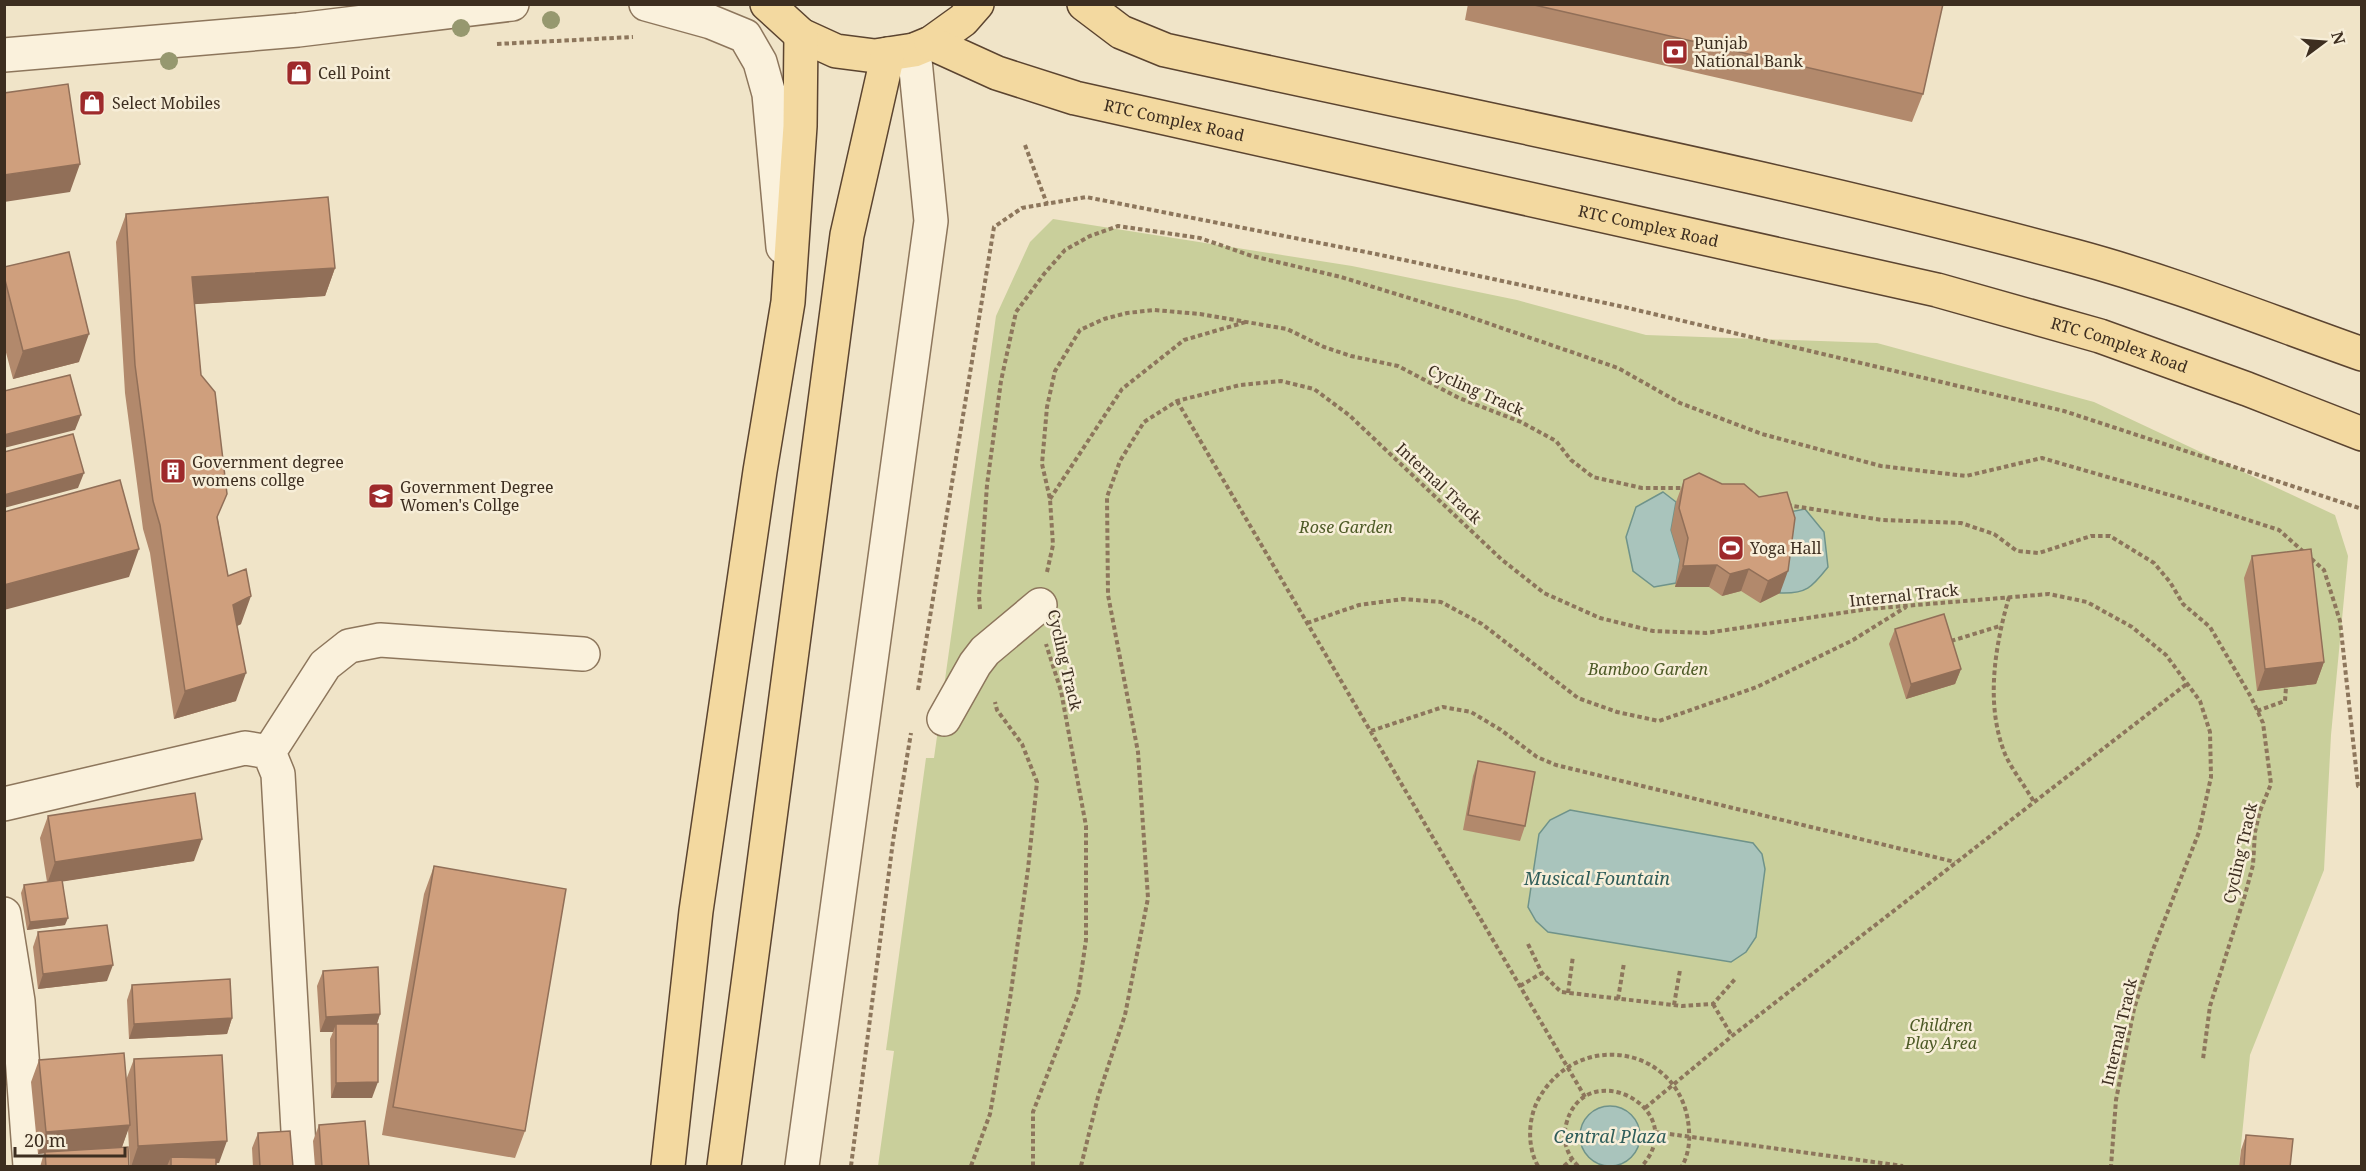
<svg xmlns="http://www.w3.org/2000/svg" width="2366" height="1171" viewBox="0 0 2366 1171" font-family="'Noto Serif',serif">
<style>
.green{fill:#c9cf9b}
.water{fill:#a9c4bc;stroke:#6f938a;stroke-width:1.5}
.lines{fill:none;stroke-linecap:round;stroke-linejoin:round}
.minor-casing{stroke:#8d765c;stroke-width:36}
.major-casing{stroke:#5b4430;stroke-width:36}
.path{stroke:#8d765c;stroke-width:4;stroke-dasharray:4.5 3;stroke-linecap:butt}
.minor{stroke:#faf1dc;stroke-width:33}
.major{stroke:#f3d9a0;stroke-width:33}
.tree{fill:#96986f}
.wall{fill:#b2896c}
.shaded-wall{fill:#916f58}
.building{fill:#cf9f7d;stroke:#916f58;stroke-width:1.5}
.labels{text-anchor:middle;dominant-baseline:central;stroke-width:5;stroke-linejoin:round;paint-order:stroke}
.poi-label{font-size:16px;fill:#3d2e20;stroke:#f7eed8;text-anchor:start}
.street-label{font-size:16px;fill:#3d2e20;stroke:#f7eed8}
.park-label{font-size:16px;font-style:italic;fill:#4d5a26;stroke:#f7eed8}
.water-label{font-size:18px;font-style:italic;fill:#2f5d5a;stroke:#f7eed8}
</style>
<rect width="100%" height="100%" fill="#f0e4c8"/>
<path class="green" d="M1053,219L1352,266L1517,300L1646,335L1877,343L2094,402L2335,515L2348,556L2331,735L2324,870L2250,1055L2239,1166H878L894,1051L886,1050L926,758H934L996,316L1030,242Z"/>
<path class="water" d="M1663,492L1676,502L1671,530L1680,560L1676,583L1654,587L1633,571L1626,537L1636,507Z
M1805,509L1824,532L1828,567C1812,587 1807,594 1780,593L1779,514Z
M1570,810L1753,843L1762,854L1765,869L1756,937L1746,952L1731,962L1548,932L1536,921L1528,907L1539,834L1550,820Z
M1580 1136a30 30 0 1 1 60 0a30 30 0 1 1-60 0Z"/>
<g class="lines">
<defs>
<path id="minor" d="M646,4L711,22L745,36L760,62L769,94L783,247
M4,55L298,30L512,4
M944,719L975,664L985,651L1040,605
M269,752L325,665L349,646L380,640L583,654
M4,804L245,748L269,752L278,774L300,1166
M4,914L18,1001L30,1166
M802,1166L931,221L914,50"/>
<g id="major">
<path d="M767,4L801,35L836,51L875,56L914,50L931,43L963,20L977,4"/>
<path d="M1084,4L1121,32L1165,50C1468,117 1774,175 2074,256C2171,282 2266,320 2362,354"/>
<path id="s1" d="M931,43L997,73L1075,98L1937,290L2100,336L2247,389L2362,434"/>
<path d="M668,1166L696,911L760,471L788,302L800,126L801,35"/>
<path d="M724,1166L847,235L888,54"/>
</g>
</defs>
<use href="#minor" class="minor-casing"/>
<use href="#major" class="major-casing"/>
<path class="path" d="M497,44L633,37
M1025,145L1047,204
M1177,401L1585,1097
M1050,499L1122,389L1184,340L1246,322
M1787,505L1882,520L1961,523L1994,534L2017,551L2039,553L2091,536H2110L2154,563L2170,582L2183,604L2210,627L2251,697L2263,723L2271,784L2260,811L2255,832L2253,865L2245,895L2210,1006L2203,1059
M1047,572L1053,545L1050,499L1042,464L1047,407L1055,371L1080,330L1104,319L1127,313L1154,310L1200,314L1287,329L1324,347L1351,356L1398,366L1459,398L1521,422L1556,441L1571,460L1593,477L1642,488H1686
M2009,597C1995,646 1985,704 2005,754C2012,770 2025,786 2034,802
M980,609L979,597L987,485L1001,381L1016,312L1044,274L1065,250L1090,236L1118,226L1200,238L1252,256L1341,277L1461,314L1618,368L1680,403L1762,434L1881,466L1966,476L2042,458L2180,498L2279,530L2324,570L2340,621L2358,786L2362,787
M1307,623L1359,605L1403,599L1441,602L1482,624L1578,698L1617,712L1659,721L1757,687L1853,640L1906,607
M1951,641L2000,626
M918,690L994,227L1022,208L1086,197L1376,254L1624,307L2064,411L2362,509
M2257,711L2285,701L2286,687
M1371,731L1443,707L1471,712L1501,730L1537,757L1556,765L1955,862
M1528,944L1542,973L1561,992L1682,1006L1713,1004L1736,978
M1520,986L1542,973
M1568,993L1573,956
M1618,999L1624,963
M1713,1004L1732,1036
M1674,1005L1680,970
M1645,1108L1732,1036L2188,683
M1655,1132L1903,1166
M851,1166L893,841L911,733
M971,1166L990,1114L1010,999L1028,869L1037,782L1022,744L997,710L995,702
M1033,1166V1112L1078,995L1086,940V826L1061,691L1046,644
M1081,1166L1098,1097L1125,1015L1148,898L1138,752L1108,595L1107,497L1120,461L1144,422L1177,401L1240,385L1281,381L1314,389L1349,415L1501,559L1544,593L1600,618L1653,631L1706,633L1868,609L2049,594L2087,602L2132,627L2166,655L2200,701L2210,732L2211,777L2199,832L2152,952L2134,1009L2116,1100L2111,1166
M1538,1166C1527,1147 1528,1119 1538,1100C1578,1026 1685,1047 1689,1131C1690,1142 1688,1156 1682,1166
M1564,1166L1571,1160
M1578,1166C1567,1155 1562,1140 1566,1125C1583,1053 1693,1108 1642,1166"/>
<use href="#minor" class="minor"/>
<use href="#major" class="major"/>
</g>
<g class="tree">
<circle cx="551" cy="20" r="9"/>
<circle cx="461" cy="28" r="9"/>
<circle cx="169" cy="61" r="9"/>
</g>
<path class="wall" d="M1468,4H1943L1923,94L1912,122L1465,20Z
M126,214L335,268L325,296L194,304L201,375L218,520L228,576L241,624L237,626L236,701L174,719L150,553L143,529L125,393L116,242Z
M4,267L79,362L13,379L4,345Z
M1684,480L1780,593L1760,603L1741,591L1722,596L1709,587H1675L1680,560L1671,530L1676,502Z
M2252,556L2324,662L2316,684L2257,691L2244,578Z
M1895,629L1961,669L1955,684L1906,699L1889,644Z
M1478,761L1525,826L1520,841L1463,830L1473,776Z
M48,816L194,861L63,881L65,925L27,930L21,893L24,885L47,882L40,838Z
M434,866L525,1131L515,1158L382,1135L424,894Z
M38,932L107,981L38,989L33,947Z
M323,971L380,1014L377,1024L372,1098H331L330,1039L333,1032H320L317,986Z
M132,985L232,1018L227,1034L129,1039L127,1000Z
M134,1059L219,1163H216V1167H130L128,1129L122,1147L129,1167H40L44,1153L38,1154L31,1082L39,1060L126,1080Z
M319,1125L369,1167H315L313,1141Z
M258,1133L293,1167H253L252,1148Z
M2246,1135L2290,1167H2239L2241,1150Z"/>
<path class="shaded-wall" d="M80,164L70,192L4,202V175Z
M335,268L325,296L182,305L192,277Z
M89,334L79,362L13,379L23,351Z
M81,415L75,430L4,448V435Z
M84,473L78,488L4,508V495Z
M139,549L129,577L4,610V585Z
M1717,565L1709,587H1675L1683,566Z
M1749,569L1741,591L1722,596L1730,574Z
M1788,571L1780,593L1760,603L1768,581Z
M251,596L241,624L223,633L233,605Z
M2324,662L2316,684L2257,691L2265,669Z
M1961,669L1955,684L1906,699L1911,684Z
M246,673L236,701L174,719L185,691Z
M202,839L194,861L47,884L55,862Z
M68,918L65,925L27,930L30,922Z
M113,965L107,981L38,989L43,974Z
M380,1014L375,1029L336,1024L333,1032H320L326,1017Z
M232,1018L227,1034L129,1039L134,1024Z
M378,1082L372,1098H331L336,1083Z
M130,1125L122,1147L38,1154L46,1132Z
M227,1141L219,1163L171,1166V1157L167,1166L131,1167L138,1146Z"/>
<path class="building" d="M1530,4H1943L1923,94Z
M68,84L80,164L4,175V93Z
M328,197L335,268L192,277L201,375L215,392L227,494L217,517L228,576L246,569L251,596L233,605L246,673L185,691L160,525L153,501L135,365L126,214Z
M69,252L89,334L23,351L4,276V267Z
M70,375L81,415L4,435V391Z
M73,434L84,473L4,495V452Z
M1699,473L1722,484H1744L1759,497L1787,492L1795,518L1788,571L1768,581L1749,569L1730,574L1717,565L1683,566L1688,538L1679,508L1684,480Z
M120,480L139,549L4,585V512Z
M2311,549L2324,662L2265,669L2252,556Z
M1944,614L1961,669L1911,684L1895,629Z
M1478,761L1535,772L1525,826L1468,815Z
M195,793L202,839L55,862L48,816Z
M434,866L566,889L525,1131L393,1107Z
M62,880L68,918L30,922L24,885Z
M107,925L113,965L43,974L38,932Z
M378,967L380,1014L326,1017L323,971Z
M230,979L232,1018L134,1024L132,985Z
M336,1024H378V1082L336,1083Z
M124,1053L130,1125L46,1132L39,1060Z
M222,1055L227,1141L138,1146L134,1059Z
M365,1121L369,1167H322L319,1125Z
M290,1131L293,1167H260L258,1133Z
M2246,1135L2293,1139L2290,1167H2244Z
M128,1147L129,1167H46L45,1152Z
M171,1157L216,1158V1167H171Z"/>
<defs>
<symbol id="bank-square" viewBox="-11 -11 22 22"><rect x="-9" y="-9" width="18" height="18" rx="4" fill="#9e2a2b" stroke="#f7eed8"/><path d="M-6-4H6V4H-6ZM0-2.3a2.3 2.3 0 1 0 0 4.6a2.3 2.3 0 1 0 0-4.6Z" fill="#fff"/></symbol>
<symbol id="shop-square" viewBox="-11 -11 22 22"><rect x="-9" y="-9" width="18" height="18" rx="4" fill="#9e2a2b" stroke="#f7eed8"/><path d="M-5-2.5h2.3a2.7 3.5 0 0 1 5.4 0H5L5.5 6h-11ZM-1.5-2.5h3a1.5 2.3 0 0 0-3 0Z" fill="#fff"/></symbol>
<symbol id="building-square" viewBox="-11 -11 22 22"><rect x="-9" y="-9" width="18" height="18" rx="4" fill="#9e2a2b" stroke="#f7eed8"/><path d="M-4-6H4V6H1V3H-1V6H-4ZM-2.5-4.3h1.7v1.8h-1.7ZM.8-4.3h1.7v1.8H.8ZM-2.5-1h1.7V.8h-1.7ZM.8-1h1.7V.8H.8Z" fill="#fff"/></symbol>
<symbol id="university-square" viewBox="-11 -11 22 22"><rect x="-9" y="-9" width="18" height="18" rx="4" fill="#9e2a2b" stroke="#f7eed8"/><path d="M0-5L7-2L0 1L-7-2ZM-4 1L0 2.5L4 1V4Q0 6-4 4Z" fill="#fff"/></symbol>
<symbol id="stadium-square" viewBox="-11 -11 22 22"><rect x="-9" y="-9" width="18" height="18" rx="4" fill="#9e2a2b" stroke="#f7eed8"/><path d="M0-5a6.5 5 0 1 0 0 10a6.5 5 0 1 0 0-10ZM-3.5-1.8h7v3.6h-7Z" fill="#fff"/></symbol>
</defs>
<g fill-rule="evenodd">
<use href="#bank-square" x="1660" y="37" width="30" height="30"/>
<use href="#shop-square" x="284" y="58" width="30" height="30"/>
<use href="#shop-square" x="77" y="88" width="30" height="30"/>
<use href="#building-square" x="158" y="456" width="30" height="30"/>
<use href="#university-square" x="366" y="481" width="30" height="30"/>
<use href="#stadium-square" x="1716" y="533" width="30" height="30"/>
</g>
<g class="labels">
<g class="poi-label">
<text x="1694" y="43">Punjab<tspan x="1694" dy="18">National Bank</tspan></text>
<text x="318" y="73">Cell Point</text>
<text x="112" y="103">Select Mobiles</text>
<text x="192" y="462">Government degree<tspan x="192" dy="18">womens collge</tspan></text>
<text x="400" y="487">Government Degree<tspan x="400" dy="18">Women's Collge</tspan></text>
<text x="1750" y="548">Yoga Hall</text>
</g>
<g class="street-label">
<text stroke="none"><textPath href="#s1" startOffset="256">RTC Complex Road</textPath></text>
<text stroke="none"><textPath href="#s1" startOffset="742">RTC Complex Road</textPath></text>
<text stroke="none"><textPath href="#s1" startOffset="1228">RTC Complex Road</textPath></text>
<text transform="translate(1476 390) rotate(24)">Cycling Track</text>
<text transform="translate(1439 483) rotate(43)">Internal Track</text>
<text transform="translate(1904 595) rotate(-6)">Internal Track</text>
<text transform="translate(1065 660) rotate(77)">Cycling Track</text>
<text transform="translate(2240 853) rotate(-77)">Cycling Track</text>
<text transform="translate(2119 1032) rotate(-77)">Internal Track</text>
</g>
<g class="park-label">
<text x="1346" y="527">Rose Garden</text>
<text x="1648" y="669">Bamboo Garden</text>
<text x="1941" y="1025">Children<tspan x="1941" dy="18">Play Area</tspan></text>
</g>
<g class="water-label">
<text x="1597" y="878">Musical Fountain</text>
<text x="1610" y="1136">Central Plaza</text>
</g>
</g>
<rect width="2366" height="1171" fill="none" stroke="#3d2e20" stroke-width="12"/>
<g transform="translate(2324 42) rotate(74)" stroke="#f7eed8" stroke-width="4.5" paint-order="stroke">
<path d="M0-4.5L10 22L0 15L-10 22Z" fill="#3d2e20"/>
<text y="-9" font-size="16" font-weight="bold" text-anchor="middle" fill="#3d2e20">N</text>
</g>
<path d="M15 1147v9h110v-9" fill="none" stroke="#3d2e20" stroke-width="3"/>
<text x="24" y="1147" font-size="18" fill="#3d2e20" stroke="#f7eed8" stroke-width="4.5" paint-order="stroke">20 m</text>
</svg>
